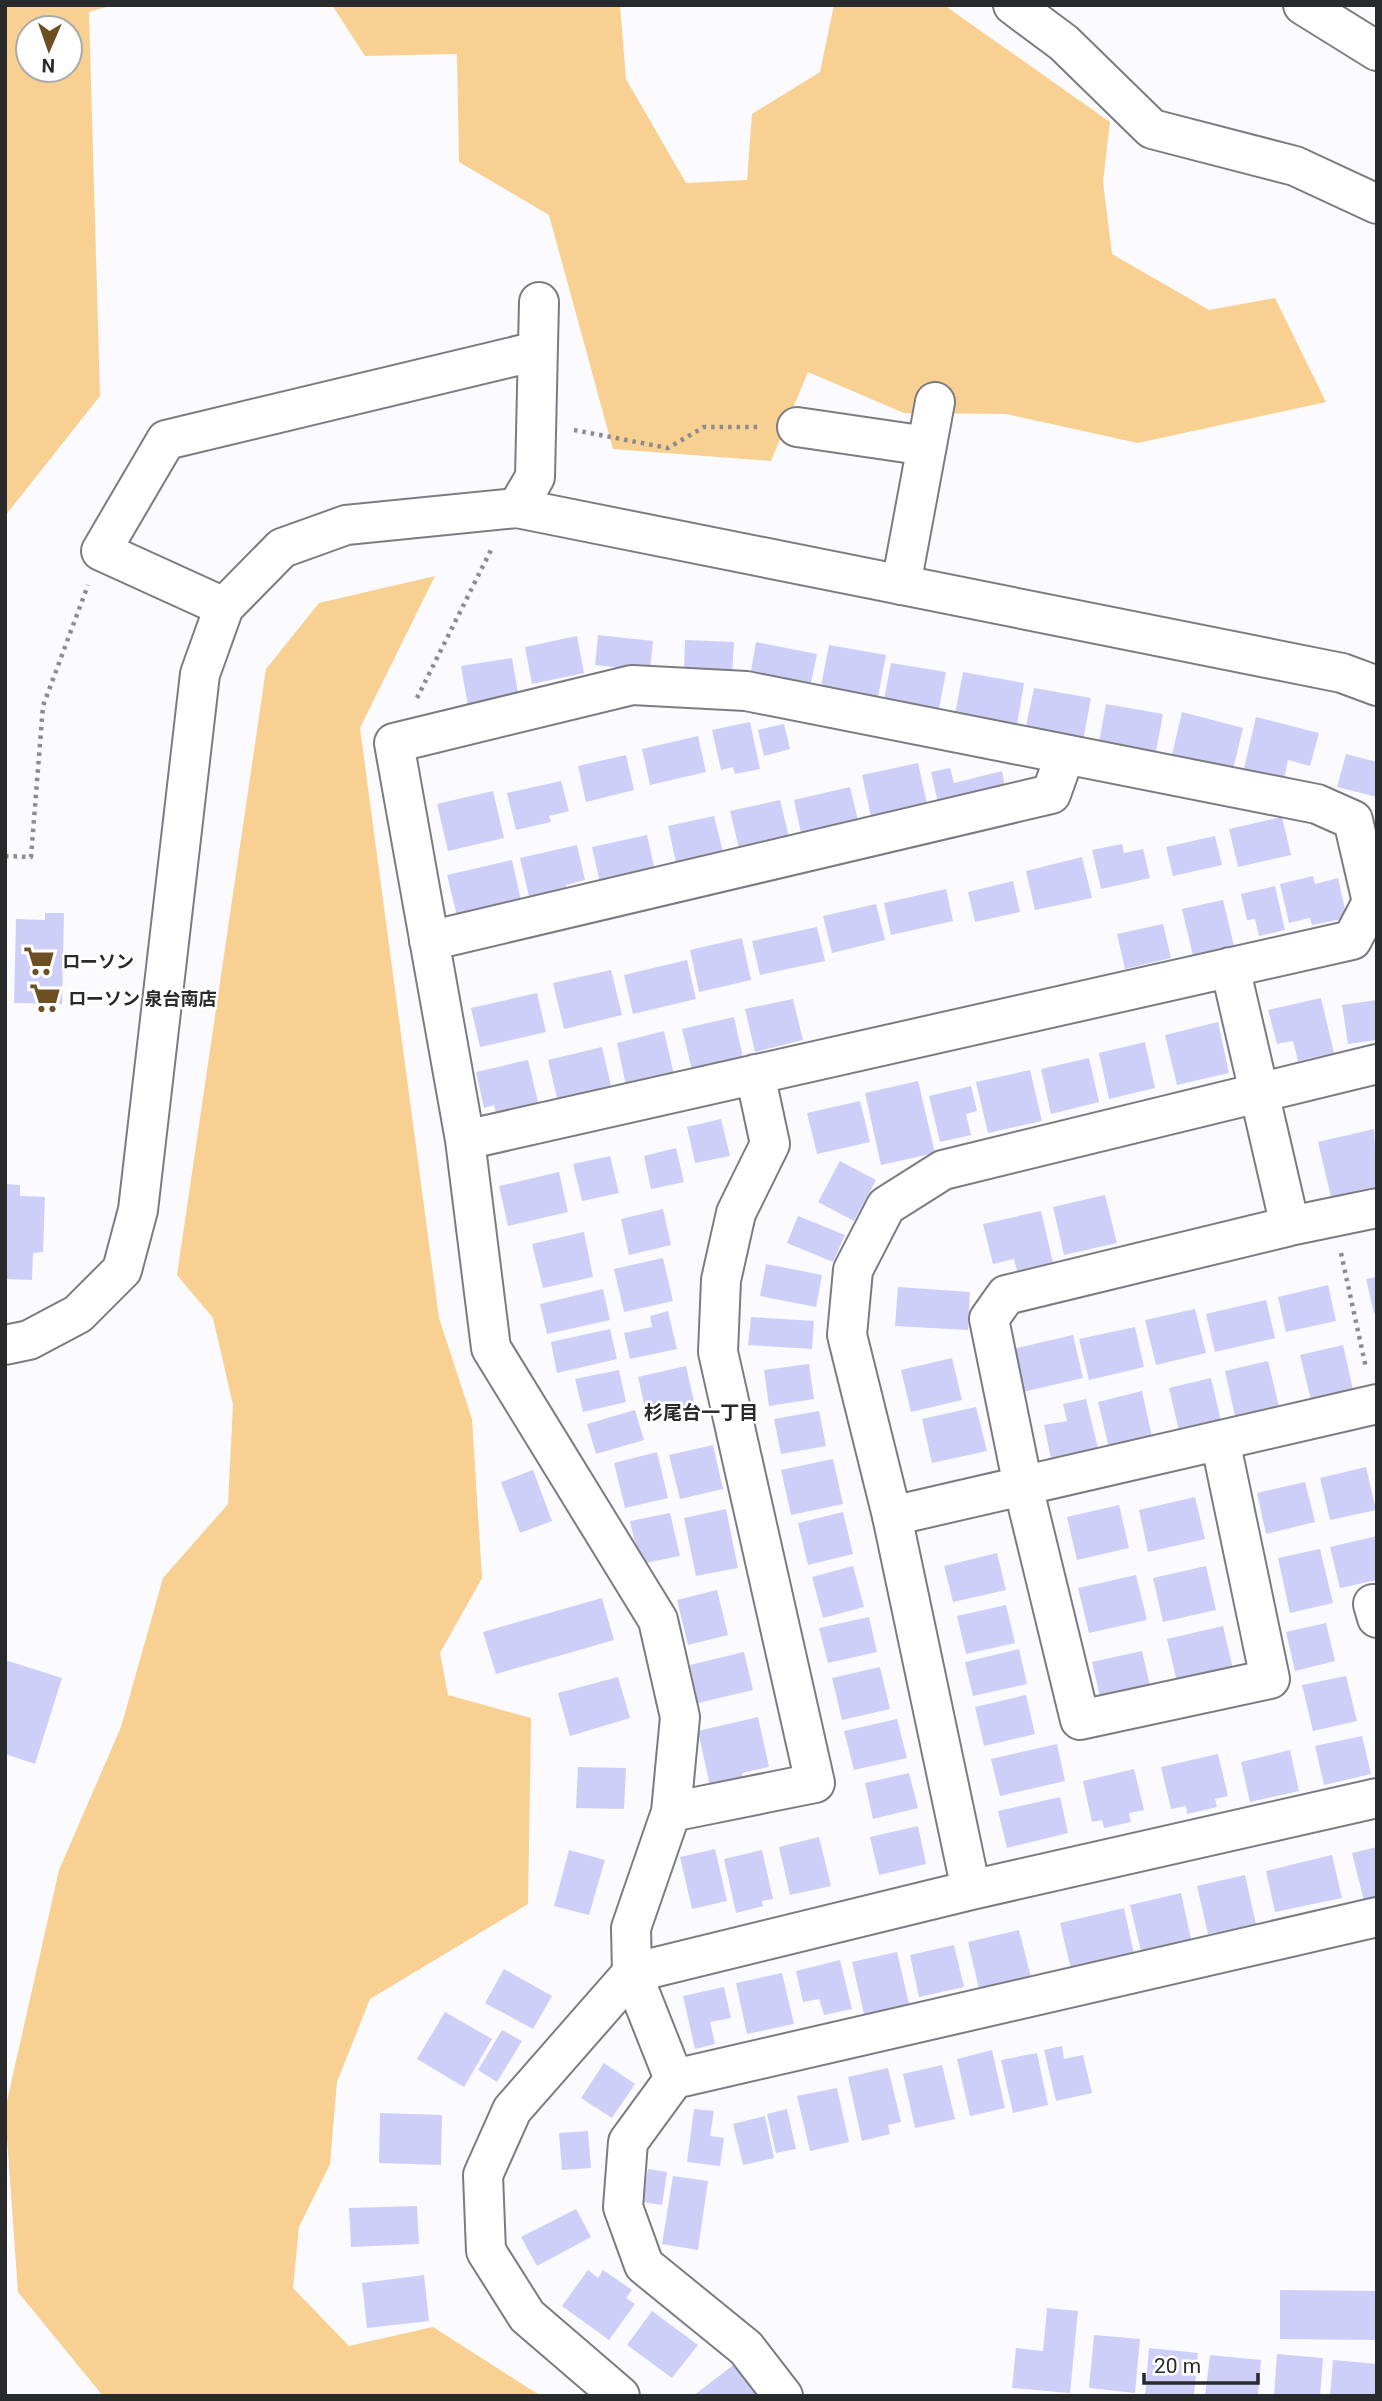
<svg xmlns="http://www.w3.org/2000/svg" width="1382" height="2401" viewBox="0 0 1382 2401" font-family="Roboto,'Noto Sans JP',sans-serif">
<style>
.green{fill:#f8d091;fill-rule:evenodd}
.building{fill:#cdcff9}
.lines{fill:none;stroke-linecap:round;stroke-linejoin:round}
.minor-casing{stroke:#7b7c82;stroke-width:42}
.tertiary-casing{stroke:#7b7c82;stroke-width:42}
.path{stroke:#8c8c90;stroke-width:4.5;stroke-dasharray:3.5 5;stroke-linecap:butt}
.minor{stroke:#fff;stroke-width:38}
.tertiary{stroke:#fff;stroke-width:38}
.labels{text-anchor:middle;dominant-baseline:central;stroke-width:5;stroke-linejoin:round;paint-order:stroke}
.poi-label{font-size:18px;font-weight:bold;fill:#292a2c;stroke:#fff;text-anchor:start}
.neighbourhood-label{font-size:19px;font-weight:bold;fill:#292a2c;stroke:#fff}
</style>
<rect width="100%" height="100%" fill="#fafaff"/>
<path class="green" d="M5,5H113L89,12L100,396L5,516ZM28,28H70V70H28Z
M332,5H620L626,79L686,183L747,180L752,114L820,72L834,5H944L1110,122L1103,182L1112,254L1209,310L1275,298L1326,402L1138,443L1006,414L904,413L808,372L771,461L613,449L549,215L459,162L457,54L365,56Z
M435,576L360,728L439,1318L472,1419L482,1578L440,1653L448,1695L531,1718L528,1904L370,1999L337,2082L330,2164L299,2227L293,2288L349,2346L433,2327L541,2396H103L18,2292L5,2110L59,1870L121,1727L163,1578L228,1504L233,1405L213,1318L177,1275L266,669L319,603Z"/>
<path class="building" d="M598,635L653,641L650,671L595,665Z
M577,636L584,673L532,684L525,647Z
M685,640L734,642L732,675L684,673Z
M756,642L817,654L810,688L750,676Z
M829,645L886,655L877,702L820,691Z
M512,658L519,698L468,706L461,666Z
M891,663L946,672L939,709L884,699Z
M963,672L1024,683L1017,725L955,714Z
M1034,688L1091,698L1083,741L1025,731Z
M1106,704L1163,714L1155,757L1098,747Z
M1182,712L1243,728L1232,774L1171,759Z
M1256,717L1319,733L1310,766L1288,760L1283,783L1243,773Z
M750,722L760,769L735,774L733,767L721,770L712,730Z
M784,724L790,749L764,756L758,730Z
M698,736L706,772L650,785L642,749Z
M1346,754L1377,762V797L1337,787Z
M626,755L634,790L586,802L578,766Z
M918,763L928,808L872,821L862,775Z
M950,768L954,783L1002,771L1006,792L939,807L931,772Z
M561,781L569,811L549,816L551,822L516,830L507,793Z
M850,787L859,825L802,838L794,800Z
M493,791L504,838L448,851L437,804Z
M780,800L789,837L739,848L730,811Z
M714,816L723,852L676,863L668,826Z
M1282,817L1291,855L1238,867L1229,829Z
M647,835L655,871L600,883L592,847Z
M1215,836L1222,865L1173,876L1166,847Z
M1122,844L1124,853L1143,849L1150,878L1101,889L1092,850Z
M577,845L585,880L566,885L569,896L531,905L520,858Z
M1082,857L1092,898L1035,910L1026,871Z
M512,860L521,901L457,916L447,875Z
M1313,876L1315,884L1338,878L1347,918L1312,925L1310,918L1289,923L1280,884Z
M1013,881L1020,912L975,922L968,892Z
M1275,886L1285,930L1259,936L1255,919L1247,920L1241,894Z
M946,889L953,921L891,935L884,903Z
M1223,900L1234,946L1193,956L1182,909Z
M876,904L885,940L832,953L823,916Z
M45,913H64L62,1004L14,1003L16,919L45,920Z
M1163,924L1171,958L1125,969L1117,934Z
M817,927L825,961L760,975L752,941Z
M742,938L751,980L699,992L690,950Z
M687,960L696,999L633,1014L624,975Z
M611,970L622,1015L564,1029L553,983Z
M537,993L546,1032L480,1047L471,1008Z
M1321,998L1334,1053L1298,1061L1293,1041L1277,1044L1268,1010Z
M793,999L803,1040L755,1052L745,1009Z
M1377,1000V1040L1348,1044L1342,1005Z
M734,1017L743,1058L692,1070L682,1029Z
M1218,1022L1229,1073L1177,1085L1165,1035Z
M664,1031L674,1075L626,1086L617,1043Z
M1145,1042L1155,1088L1109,1099L1099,1053Z
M602,1047L612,1090L558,1102L548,1060Z
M1089,1058L1099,1102L1051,1114L1041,1069Z
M528,1060L539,1106L497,1116L494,1105L484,1108L476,1072Z
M1030,1070L1042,1121L988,1133L976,1082Z
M918,1081L935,1153L881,1165L865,1093Z
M971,1086L977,1111L966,1114L971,1135L940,1142L929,1096Z
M860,1101L870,1142L817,1154L807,1113Z
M721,1119L730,1156L695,1163L687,1127Z
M1374,1129L1377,1186L1331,1197L1318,1142Z
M676,1148L684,1182L651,1189L644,1156Z
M610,1156L619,1193L582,1201L573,1164Z
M840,1161L876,1180L854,1221L818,1202Z
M559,1172L568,1212L508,1226L499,1186Z
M5,1184L20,1185V1196L45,1197L43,1252L33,1253L32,1280L5,1279Z
M1105,1195L1117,1243L1064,1255L1053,1207Z
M663,1209L671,1245L629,1255L621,1219Z
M1041,1211L1054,1267L1018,1275L1014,1259L993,1264L983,1224Z
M798,1216L845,1235L833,1262L787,1243Z
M584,1232L593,1277L543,1288L532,1244Z
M663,1258L673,1301L624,1312L614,1269Z
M766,1264L822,1275L816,1307L760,1296Z
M1377,1277V1313H1374L1366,1279Z
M1328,1285L1336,1321L1286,1332L1278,1297Z
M898,1287L970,1292L968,1330L895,1326Z
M603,1289L610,1320L547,1334L540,1304Z
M1266,1300L1275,1338L1215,1352L1206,1314Z
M1195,1309L1206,1353L1156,1365L1145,1320Z
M668,1311L677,1349L630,1359L624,1333L652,1327L650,1316Z
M751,1317L814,1321L812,1349L748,1345Z
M1135,1327L1144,1367L1089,1380L1079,1339Z
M610,1329L617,1359L557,1373L551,1342Z
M1073,1335L1083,1378L1023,1392L1013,1349Z
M1343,1345L1354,1394L1312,1404L1300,1355Z
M952,1358L962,1400L911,1412L901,1370Z
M1268,1361L1281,1415L1237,1425L1225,1371Z
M809,1364L814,1399L769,1406L764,1370Z
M686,1366L695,1406L647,1416L638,1377Z
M619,1370L626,1402L583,1412L575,1379Z
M1211,1378L1221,1421L1179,1431L1169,1388Z
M1142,1391L1153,1442L1110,1452L1098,1402Z
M1086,1399L1099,1452L1052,1463L1044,1425L1067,1421L1063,1404Z
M976,1407L987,1451L932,1463L922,1419Z
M635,1410L644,1440L596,1454L587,1424Z
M819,1411L826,1446L781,1454L774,1419Z
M713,1445L723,1489L680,1499L669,1455Z
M657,1452L668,1498L625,1508L614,1463Z
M833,1459L843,1504L791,1515L781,1470Z
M1366,1467L1376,1510L1330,1520L1320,1478Z
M533,1470L552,1521L520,1533L501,1482Z
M1305,1482L1315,1522L1266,1534L1257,1493Z
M1195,1497L1205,1539L1148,1552L1139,1510Z
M1119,1505L1129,1548L1077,1560L1067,1517Z
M726,1509L738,1568L696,1576L684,1518Z
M843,1512L853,1554L808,1565L798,1523Z
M670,1513L680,1556L640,1564L630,1521Z
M1377,1536V1580L1340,1588L1330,1547Z
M1320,1549L1333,1603L1290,1613L1278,1558Z
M997,1553L1006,1590L953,1602L944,1566Z
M853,1566L864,1607L823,1618L812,1577Z
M1206,1566L1216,1610L1163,1622L1153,1578Z
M1136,1575L1147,1620L1089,1633L1078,1588Z
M717,1590L728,1635L688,1645L677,1600Z
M602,1598L614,1640L496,1674L483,1632Z
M1006,1605L1015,1643L966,1654L957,1616Z
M869,1617L877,1652L828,1663L819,1628Z
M1326,1623L1335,1661L1295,1671L1286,1632Z
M1223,1626L1233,1669L1177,1682L1167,1639Z
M1019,1649L1027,1684L973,1696L965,1662Z
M1142,1651L1151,1690L1101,1701L1092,1662Z
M744,1652L753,1690L698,1703L690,1665Z
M5,1660L62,1678L35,1764L5,1754Z
M880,1667L890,1709L842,1720L832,1678Z
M1346,1676L1357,1721L1313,1731L1302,1685Z
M618,1677L630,1718L570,1736L558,1693Z
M1026,1695L1035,1734L984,1746L975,1707Z
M758,1717L769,1767L742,1773L743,1779L710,1786L698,1731Z
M897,1719L907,1758L854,1770L844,1731Z
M1362,1736L1371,1774L1324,1785L1315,1746Z
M1057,1744L1065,1781L1000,1796L991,1759Z
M1290,1750L1299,1791L1250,1802L1241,1762Z
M1218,1754L1228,1796L1215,1799L1217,1807L1187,1814L1186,1806L1171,1809L1161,1767Z
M578,1767L626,1768L624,1809L576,1808Z
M1134,1769L1144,1810L1129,1813L1131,1822L1104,1828L1102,1820L1092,1822L1083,1781Z
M909,1773L918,1808L873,1819L865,1783Z
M1060,1797L1068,1833L1007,1848L998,1811Z
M918,1826L926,1864L879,1875L870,1837Z
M819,1837L831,1886L790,1895L779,1847Z
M1377,1847V1898L1364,1901L1352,1853Z
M715,1849L727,1901L692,1909L680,1857Z
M569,1850L605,1860L589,1915L554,1906Z
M762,1850L773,1899L762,1901L763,1906L736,1913L724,1859Z
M1332,1855L1342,1898L1275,1912L1266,1871Z
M1245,1875L1256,1924L1208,1934L1197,1886Z
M1181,1893L1191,1939L1141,1951L1130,1905Z
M1124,1908L1134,1954L1071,1969L1060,1923Z
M1019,1930L1031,1977L979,1989L968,1942Z
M954,1945L964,1987L919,1997L910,1955Z
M897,1952L909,2004L864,2014L852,1962Z
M840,1960L852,2009L824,2015L819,1999L803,2002L796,1971Z
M504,1969L552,1996L533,2029L485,2003Z
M782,1973L794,2024L747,2034L736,1983Z
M724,1987L731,2018L710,2022L715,2044L695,2049L683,1996Z
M445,2012L492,2039L464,2087L417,2059Z
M502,2030L522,2041L497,2082L478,2070Z
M1062,2046L1064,2059L1083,2055L1092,2093L1056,2101L1044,2050Z
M992,2050L1005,2108L970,2116L957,2059Z
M1037,2053L1048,2105L1013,2113L1001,2060Z
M604,2063L635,2084L612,2118L581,2098Z
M942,2065L955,2119L915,2128L903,2074Z
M888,2068L901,2122L888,2125L890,2134L862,2141L848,2077Z
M837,2088L849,2142L810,2151L797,2096Z
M694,2109L714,2111L710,2136L724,2138L720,2166L687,2162Z
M787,2109L796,2149L776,2153L767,2114Z
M380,2113L442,2115L441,2165L379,2163Z
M765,2116L774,2158L743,2165L733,2124Z
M588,2131L591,2168L562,2170L559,2133Z
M648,2169L667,2172L662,2205L643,2202Z
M673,2176L708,2181L698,2250L662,2244Z
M417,2206L419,2244L351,2247L349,2208Z
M576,2209L591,2237L537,2266L521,2237Z
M588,2270L598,2278L603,2270L632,2290L626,2298L635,2304L609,2340L562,2306Z
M424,2275L429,2321L367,2328L362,2283Z
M1280,2290L1377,2291V2340L1280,2339Z
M1047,2308L1078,2311L1070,2393L1012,2388L1016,2348L1043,2351Z
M652,2311L698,2345L672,2378L627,2345Z
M1094,2335L1140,2339L1135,2393L1089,2388Z
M1149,2348L1198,2353L1194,2396H1145Z
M1277,2354L1323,2358L1320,2396H1274Z
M1210,2355L1261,2360L1258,2396H1205Z
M1333,2360L1377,2364V2396H1330Z
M736,2363L760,2396H693Z"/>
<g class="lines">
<defs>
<path id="minor" d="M1013,5L1064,43L1152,129L1295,166L1377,204
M1303,5L1377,51
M797,427L927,446
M517,508L535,477L539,302
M901,585L935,402
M224,607L101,551L166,440L537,351
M429,941L1051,794L1065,755
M1230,967L1290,1226
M465,1140L394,743L632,685L746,691L1317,804L1353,820L1372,902L1352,940L465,1140L491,1348L658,1620L680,1717L671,1812L631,1928L632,1973L674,2079
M1220,1440L1270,1679L1080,1720L1023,1486L989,1319L1006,1295L1290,1226L1377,1208
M892,1516L1377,1404
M671,1812L815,1783L718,1352L721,1280L736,1213L770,1144L755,1074
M783,2396L746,2348L644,2265L623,2207L628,2142L674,2079L1377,1917"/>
<path id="tertiary" d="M5,1345L29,1340L78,1314L122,1270L138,1210L200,674L224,607L282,548L346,525L517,508L1342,673L1377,686
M1373,1604L1377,1618
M971,1890L892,1516L847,1335L853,1270L886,1206L943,1170L1377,1064
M620,2396L527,2316L486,2251L483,2175L512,2110L632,1973L971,1890L1377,1798"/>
</defs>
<use href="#minor" class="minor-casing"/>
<use href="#tertiary" class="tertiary-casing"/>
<path class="path" d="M574,430L668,448L704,427H761
M417,698L491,550
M5,856L31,857L43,706L88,585
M1341,1253L1366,1368"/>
<use href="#minor" class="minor"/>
<use href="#tertiary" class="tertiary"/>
</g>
<defs>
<symbol id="supermarket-bare" viewBox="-9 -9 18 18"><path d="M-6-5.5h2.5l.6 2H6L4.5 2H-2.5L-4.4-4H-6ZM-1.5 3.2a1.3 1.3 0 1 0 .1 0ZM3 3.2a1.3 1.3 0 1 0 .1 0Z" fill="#6c5023" stroke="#fff" stroke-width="2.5" paint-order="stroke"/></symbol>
</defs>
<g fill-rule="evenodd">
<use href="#supermarket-bare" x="17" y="939" width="44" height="44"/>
<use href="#supermarket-bare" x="23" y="976" width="44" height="44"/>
</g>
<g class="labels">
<g class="poi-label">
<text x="62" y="961">ローソン</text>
<text x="68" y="998">ローソン 泉台南店</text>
</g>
<g class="neighbourhood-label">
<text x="701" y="1412">杉尾台一丁目</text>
</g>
</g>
<rect width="1382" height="2401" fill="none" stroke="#292a2c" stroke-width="14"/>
<g transform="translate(49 49) rotate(182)"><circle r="33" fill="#ffffff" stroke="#a9aaab" stroke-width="2"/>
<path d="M0-5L12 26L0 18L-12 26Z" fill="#6c5023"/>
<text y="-10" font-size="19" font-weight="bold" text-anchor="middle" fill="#292a2c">N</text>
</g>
<path d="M1144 2373v10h114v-10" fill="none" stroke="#292a2c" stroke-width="3.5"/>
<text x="1154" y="2373" font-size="21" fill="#292a2c" stroke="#ffffff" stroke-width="5" paint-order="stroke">20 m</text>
</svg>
